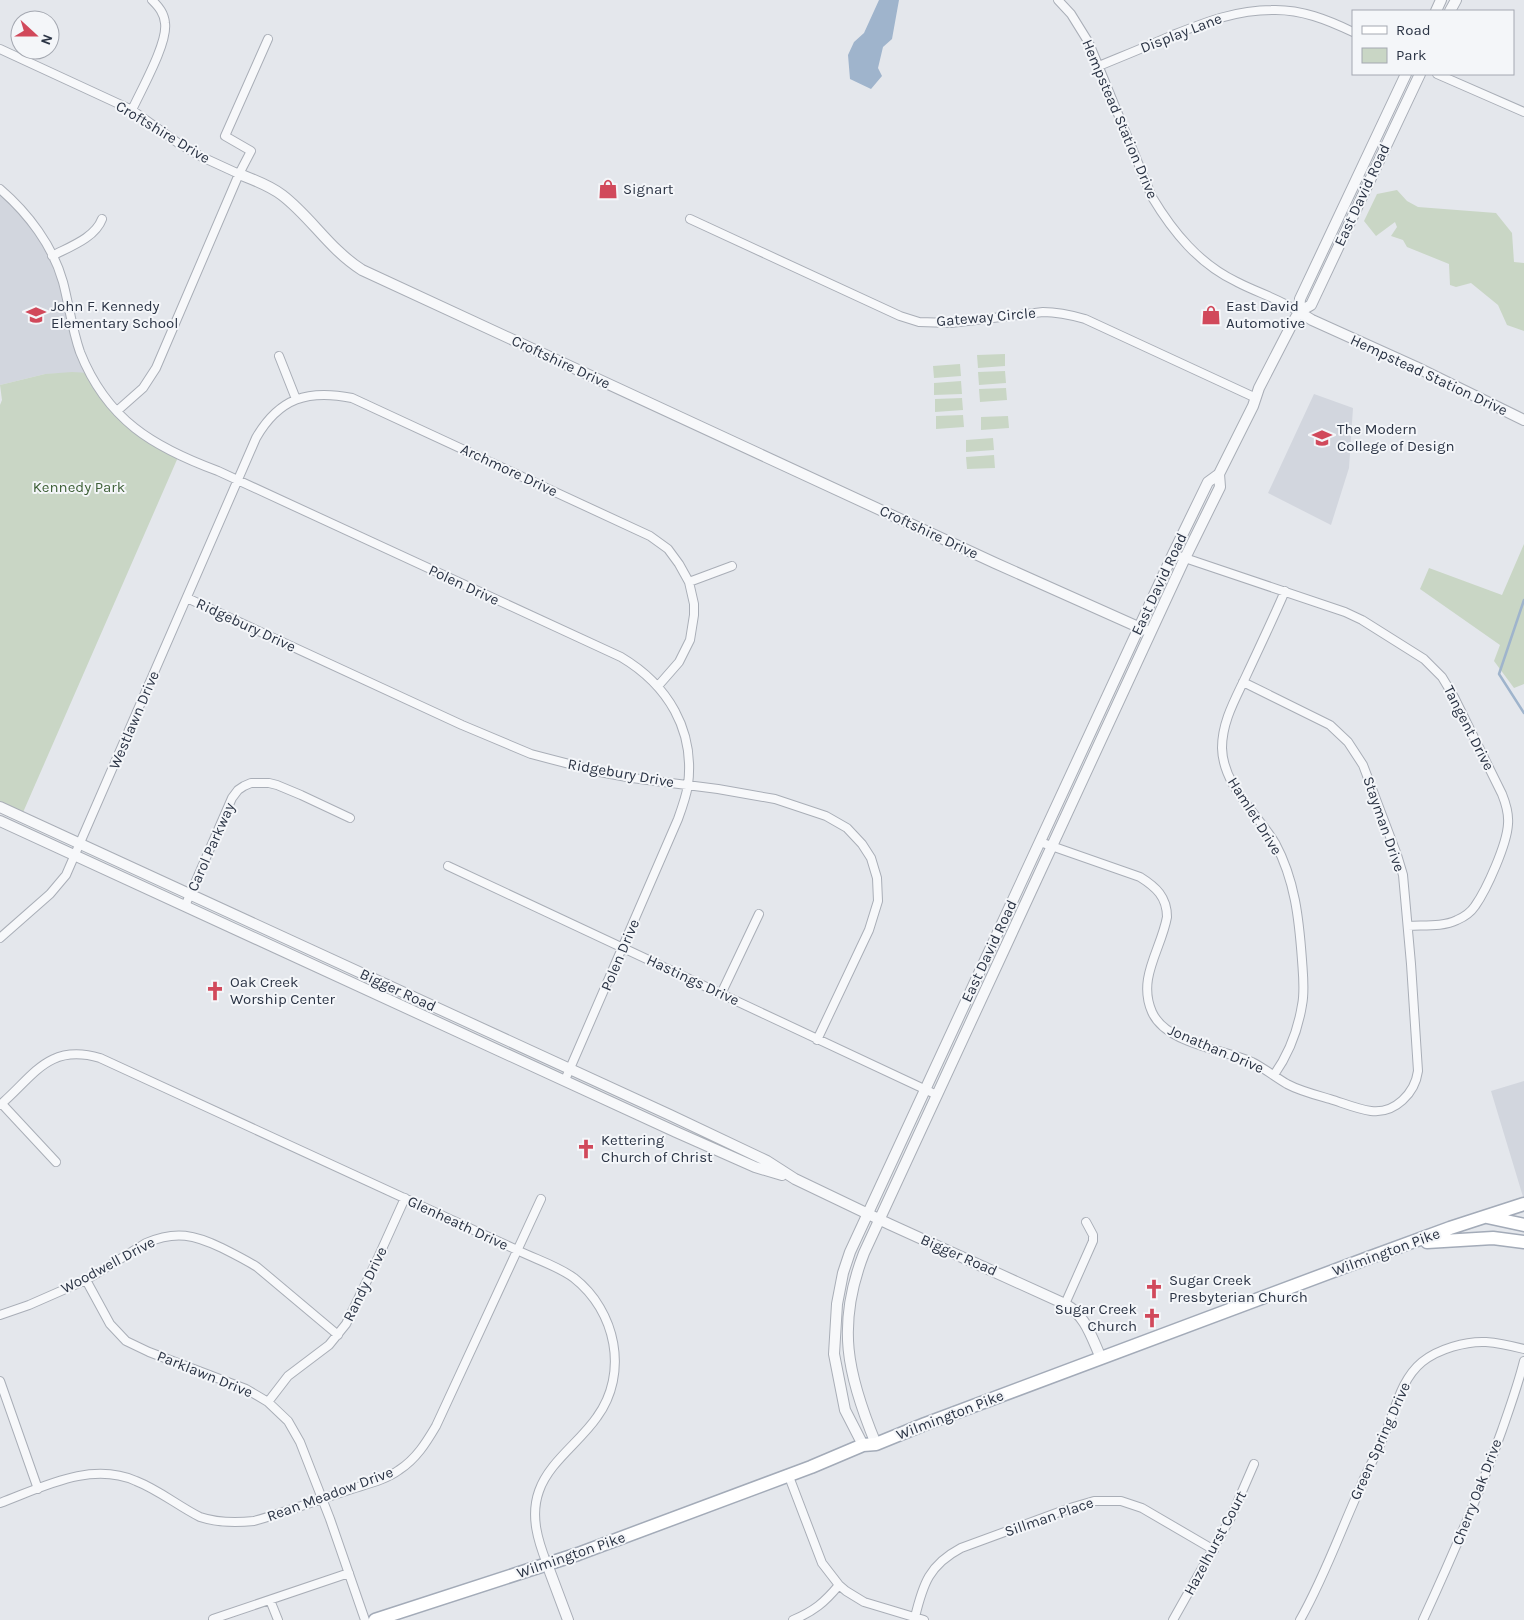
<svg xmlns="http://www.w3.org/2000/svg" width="1524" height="1620" viewBox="0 0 1524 1620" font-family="Karla,sans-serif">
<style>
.built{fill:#d2d6de}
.green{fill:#c9d6c5}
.water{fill:#9fb4cc}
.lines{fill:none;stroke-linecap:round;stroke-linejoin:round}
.stream{stroke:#9fb4cc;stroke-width:2.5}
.minor-casing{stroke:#a9aeb7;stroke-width:10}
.tertiary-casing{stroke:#a9aeb7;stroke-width:12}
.primary-casing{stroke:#a3abb8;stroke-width:15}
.minor{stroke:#f7f8fa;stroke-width:8}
.tertiary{stroke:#f7f8fa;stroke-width:10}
.primary{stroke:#fff;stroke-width:12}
.labels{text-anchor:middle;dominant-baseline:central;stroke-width:4;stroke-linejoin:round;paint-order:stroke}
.street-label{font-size:15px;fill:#2b3445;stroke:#f4f6f9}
.poi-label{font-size:15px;fill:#2b3445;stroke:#f4f6f9;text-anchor:start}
.park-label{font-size:15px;fill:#3f6138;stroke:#f4f6f9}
</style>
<rect width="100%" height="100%" fill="#e4e7ec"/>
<path class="built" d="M0,189L8,195L52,256L80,350L90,373L45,374L0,385Z
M1314,394L1353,408L1349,468L1331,525L1268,493Z
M1524,1081V1200L1491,1091Z"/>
<path class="green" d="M1397,190L1407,201L1418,207L1496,213L1512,233L1514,262L1524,263V331L1507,325L1498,305L1471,283L1456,287L1450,285L1449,264L1407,247L1403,240L1391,236L1397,227L1395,222L1376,236L1364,221L1377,194Z
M1005,354V366L978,368L977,355Z
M960,364L961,376L934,378L933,366Z
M1005,371L1006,383L979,385L978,372Z
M72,372L90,373L117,411L179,455L21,817L0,807V405L2,400L0,385L45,374Z
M961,381L962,394L934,395V383Z
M1006,388L1007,400L980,402L979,389Z
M962,398L963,410L935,412V399Z
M963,415L964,427L936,429V416Z
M1008,416L1009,428L981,430V417Z
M993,438L994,450L966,452V440Z
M994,455L995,468L967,469L966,457Z
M1524,544V684L1514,688L1494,661L1500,645L1420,589L1429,568L1502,595Z"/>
<path class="water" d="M879,0H899L892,39L883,47L878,68L882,76L871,89L850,79L848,55L854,42L864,33Z"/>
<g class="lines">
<path class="stream" d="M1524,600L1499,674L1524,713"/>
<defs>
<path id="minor" d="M1058,0L1071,14L1089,43L1152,197C1173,232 1199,264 1237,282C1258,293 1280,299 1299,312
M0,49L132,110L178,143L202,157L239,174
M1099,66C1123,56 1148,46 1173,35C1206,22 1236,10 1272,10C1301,9 1328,20 1353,32
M1437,74L1524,112
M132,110C141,90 168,43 165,23C164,13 159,7 152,0
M0,189C28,213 53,246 63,282C69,305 72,329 80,352C107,420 153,447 218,471L621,657C668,685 695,730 688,785C686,797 682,808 678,819L565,1080
M690,219L900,316L919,322L951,323L1043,312C1058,312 1071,315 1085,319L1256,398
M52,256C69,247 95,238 102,219
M279,356L296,399
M117,411L143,388L156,368L239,174L251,151L225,136L268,39
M1173,554L1345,612L1362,620L1424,659L1442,677L1454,697L1502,794C1506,804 1509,813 1508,824C1507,844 1487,889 1475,906C1471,912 1464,917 1457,920C1443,927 1424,925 1408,926
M689,582L732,566
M187,598L462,725L531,754L600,772L632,778L718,789L775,799L826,816L847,828L862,844L871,858L877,878L878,901L869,930L817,1040
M1040,842L1140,877C1156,887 1167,897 1167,917C1161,950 1137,978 1152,1012C1166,1044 1223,1049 1252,1062C1264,1068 1275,1077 1287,1084C1300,1091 1316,1095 1330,1099C1343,1103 1357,1109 1371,1111C1395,1114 1415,1093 1418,1071L1411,964L1403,875L1397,855L1363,765L1348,742L1330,725L1243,682
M448,866L937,1095
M185,906L232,798L238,790L244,786L251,783H269L277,785L301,795L350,818
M0,938L50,894L66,875L256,438C279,398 308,389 352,398L650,536L668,549L679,564L689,582L694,604V615L690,640L679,662L658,686
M721,994L759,914
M1274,1075C1288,1055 1298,1030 1302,1005C1305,991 1303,975 1302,960C1299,919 1295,880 1275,843C1257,813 1223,786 1222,748C1222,721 1236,698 1247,674C1260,646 1273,619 1285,591
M2,1104L56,1162
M0,1105C34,1076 48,1043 100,1058L517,1250C535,1259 558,1266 574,1278C616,1311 629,1373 597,1417C580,1442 549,1462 539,1491C530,1516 538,1541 547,1564
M86,1280L110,1324L126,1341L149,1352L246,1389L268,1402L288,1421L300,1442L330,1519L365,1620
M1065,1304L1093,1241V1235L1086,1222
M0,1315L29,1305L86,1280L146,1243C176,1230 195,1235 222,1248C234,1254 246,1260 257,1267L338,1335
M0,1381L38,1489
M268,1402L288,1376L329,1345L346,1324L377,1260L405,1198
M788,1474L822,1563L839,1585L846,1591L864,1602L924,1620
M0,1503C43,1487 91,1461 136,1481C159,1490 178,1506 200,1517C218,1523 235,1523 254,1521C285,1512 315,1501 346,1491C363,1485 384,1481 399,1470C416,1459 426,1443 436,1426L541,1199
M270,1600L278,1620
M915,1617C923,1584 929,1565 961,1548L1070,1508L1094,1501H1121L1142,1508L1214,1550
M213,1619L349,1573
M793,1620C814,1611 824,1603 839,1585
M1173,1620L1231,1517L1254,1464
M1300,1620C1324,1578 1340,1532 1360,1488C1367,1470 1377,1454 1384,1436C1395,1412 1400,1380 1422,1362C1438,1349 1466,1341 1486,1342C1499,1343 1512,1346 1524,1349
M1423,1620C1452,1557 1479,1495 1502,1430C1510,1407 1518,1385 1524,1361"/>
<path id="tertiary" d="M1436,11L1441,0
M1450,11L1456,0
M239,174C254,180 269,185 282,195C311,217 329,249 362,270L995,563L1145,630
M1299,312L1300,299L1406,74
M1299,312L1312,320L1416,367L1524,420
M0,807L670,1115L767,1161L795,1179L889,1224L1065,1304C1086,1316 1091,1336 1101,1358
M0,821L676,1132L755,1167L782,1175
M876,1444C847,1374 836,1325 864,1253L1185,558L1220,487L1219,474L1253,406L1259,388L1293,322L1299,312L1311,305L1420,74
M863,1445L845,1410L834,1354L837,1304L843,1273L850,1252L1173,554L1208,482L1219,474
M547,1564L568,1620"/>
<path id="primary" d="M1487,1217L1524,1225
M1427,1242L1493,1238L1524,1242
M375,1620L578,1554L811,1467L863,1445L876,1444L925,1424L1368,1258L1450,1228L1524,1204"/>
</defs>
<use href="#minor" class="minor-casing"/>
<use href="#tertiary" class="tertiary-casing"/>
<use href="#primary" class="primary-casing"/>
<use href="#minor" class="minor"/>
<use href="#tertiary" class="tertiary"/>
<use href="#primary" class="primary"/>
</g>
<defs>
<symbol id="shop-bare" viewBox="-9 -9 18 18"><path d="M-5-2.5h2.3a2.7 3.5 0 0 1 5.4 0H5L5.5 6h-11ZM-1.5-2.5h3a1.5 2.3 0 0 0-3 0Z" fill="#d1495b" stroke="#f4f6f9" stroke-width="2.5" paint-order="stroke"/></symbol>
<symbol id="school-bare" viewBox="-9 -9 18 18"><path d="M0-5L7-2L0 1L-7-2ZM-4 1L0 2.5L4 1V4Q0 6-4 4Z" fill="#d1495b" stroke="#f4f6f9" stroke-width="2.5" paint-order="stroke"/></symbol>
<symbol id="university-bare" viewBox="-9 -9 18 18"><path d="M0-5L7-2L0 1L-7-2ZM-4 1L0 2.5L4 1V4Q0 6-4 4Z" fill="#d1495b" stroke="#f4f6f9" stroke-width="2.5" paint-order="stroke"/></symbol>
<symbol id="church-bare" viewBox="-9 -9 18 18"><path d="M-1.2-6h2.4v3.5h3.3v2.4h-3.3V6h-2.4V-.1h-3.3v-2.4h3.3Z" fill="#d1495b" stroke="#f4f6f9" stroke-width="2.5" paint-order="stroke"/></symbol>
</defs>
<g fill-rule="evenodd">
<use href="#shop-bare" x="594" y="175" width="28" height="28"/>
<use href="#school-bare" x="22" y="301" width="28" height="28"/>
<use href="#shop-bare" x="1197" y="301" width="28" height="28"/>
<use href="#university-bare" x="1308" y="424" width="28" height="28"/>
<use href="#church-bare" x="201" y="977" width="28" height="28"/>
<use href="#church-bare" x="572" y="1135" width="28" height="28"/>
<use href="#church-bare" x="1140" y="1275" width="28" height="28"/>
<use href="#church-bare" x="1138" y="1304" width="28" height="28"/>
</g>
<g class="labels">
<g class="street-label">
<text transform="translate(1181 33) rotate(-21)">Display Lane</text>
<text transform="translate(1120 119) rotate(67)">Hempstead Station Drive</text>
<text transform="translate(163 132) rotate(31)">Croftshire Drive</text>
<text transform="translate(1362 195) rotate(-65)">East David Road</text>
<text transform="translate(986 317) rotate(-5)">Gateway Circle</text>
<text transform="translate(561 362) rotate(25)">Croftshire Drive</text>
<text transform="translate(1429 375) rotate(25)">Hempstead Station Drive</text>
<text transform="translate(509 470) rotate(25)">Archmore Drive</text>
<text transform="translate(929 532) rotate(25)">Croftshire Drive</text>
<text transform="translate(1159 584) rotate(-65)">East David Road</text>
<text transform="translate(464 585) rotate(25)">Polen Drive</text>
<text transform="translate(246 625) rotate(25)">Ridgebury Drive</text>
<text transform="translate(134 720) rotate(-67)">Westlawn Drive</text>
<text transform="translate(1469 728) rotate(63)">Tangent Drive</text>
<text transform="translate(621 773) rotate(10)">Ridgebury Drive</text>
<text transform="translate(1255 816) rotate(58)">Hamlet Drive</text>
<text transform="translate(1384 824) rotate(71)">Stayman Drive</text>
<text transform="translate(211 847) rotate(-66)">Carol Parkway</text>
<text transform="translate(989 951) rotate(-65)">East David Road</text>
<text transform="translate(620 955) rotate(-67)">Polen Drive</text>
<text transform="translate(693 980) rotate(25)">Hastings Drive</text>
<text transform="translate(398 990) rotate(25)">Bigger Road</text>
<text transform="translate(1216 1049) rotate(23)">Jonathan Drive</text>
<text transform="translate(458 1223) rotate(25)">Glenheath Drive</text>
<text transform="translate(1386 1252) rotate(-20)">Wilmington Pike</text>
<text transform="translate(959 1255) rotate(24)">Bigger Road</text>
<text transform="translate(108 1265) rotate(-28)">Woodwell Drive</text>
<text transform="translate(365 1284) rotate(-64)">Randy Drive</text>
<text transform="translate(205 1374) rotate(22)">Parklawn Drive</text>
<text transform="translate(950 1415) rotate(-21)">Wilmington Pike</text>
<text transform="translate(1380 1441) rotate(-66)">Green Spring Drive</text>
<text transform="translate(1477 1492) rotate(-69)">Cherry Oak Drive</text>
<text transform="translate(330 1494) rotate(-20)">Rean Meadow Drive</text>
<text transform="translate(1049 1517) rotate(-19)">Sillman Place</text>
<text transform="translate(1215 1543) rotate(-62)">Hazelhurst Court</text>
<text transform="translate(571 1555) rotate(-19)">Wilmington Pike</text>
</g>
<g class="poi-label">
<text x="623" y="189">Signart</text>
<text x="51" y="306">John F. Kennedy<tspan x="51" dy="17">Elementary School</tspan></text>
<text x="1226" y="306">East David<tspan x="1226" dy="17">Automotive</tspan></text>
<text x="1337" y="429">The Modern<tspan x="1337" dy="17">College of Design</tspan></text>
<text x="230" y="982">Oak Creek<tspan x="230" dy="17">Worship Center</tspan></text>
<text x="601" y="1140">Kettering<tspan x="601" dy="17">Church of Christ</tspan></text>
<text x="1169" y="1280">Sugar Creek<tspan x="1169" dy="17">Presbyterian Church</tspan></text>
<text x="1137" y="1309" text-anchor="end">Sugar Creek<tspan x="1137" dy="17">Church</tspan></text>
</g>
<g class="park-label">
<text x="79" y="487">Kennedy Park</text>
</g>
</g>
<rect x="1352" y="10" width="162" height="65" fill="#f4f6f9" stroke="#a4a8b1"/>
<rect x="1362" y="26" width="25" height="8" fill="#ffffff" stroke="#a4a8b1"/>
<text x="1396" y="35" font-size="15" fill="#2b3445">Road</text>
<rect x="1362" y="48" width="25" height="15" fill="#c9d6c5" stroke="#a4a8b1"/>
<text x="1396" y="60" font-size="15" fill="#2b3445">Park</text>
<g transform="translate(35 35) rotate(111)"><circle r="24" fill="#f4f6f9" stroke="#a4a8b1"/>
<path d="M0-4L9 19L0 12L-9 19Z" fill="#d1495b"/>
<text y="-8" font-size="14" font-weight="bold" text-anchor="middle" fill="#2b3445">N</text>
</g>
</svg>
